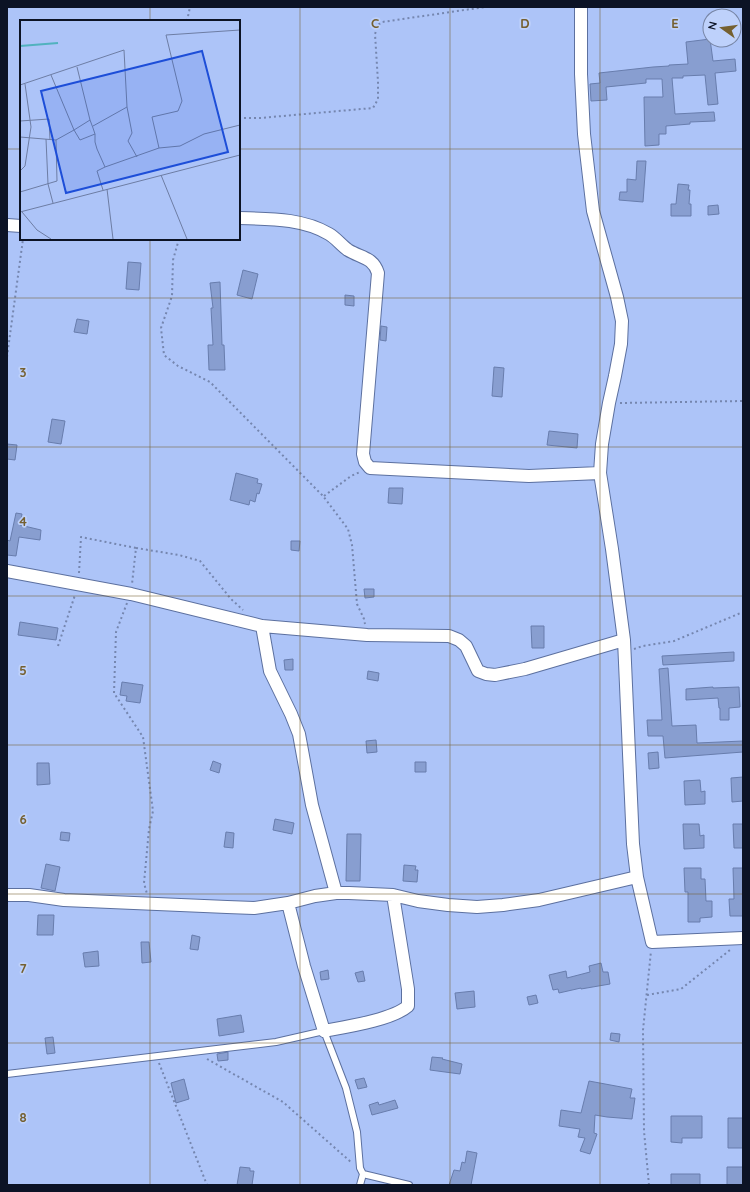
<svg xmlns="http://www.w3.org/2000/svg" width="750" height="1192" viewBox="0 0 750 1192" font-family="Quicksand,sans-serif">
<style>
.building{fill:#889ed0;stroke:#687dad}
.lines{fill:none;stroke-linecap:round;stroke-linejoin:round}
.service-casing{stroke:#5c709f;stroke-width:8}
.minor-casing{stroke:#5c709f;stroke-width:14}
.path{stroke:#7586af;stroke-width:2;stroke-dasharray:2 3;stroke-linecap:butt}
.service{stroke:#fff;stroke-width:6}
.minor{stroke:#fff;stroke-width:12}
.grid{fill:none;stroke:#756030;stroke-width:1;stroke-opacity:0.55}
.inset-river{fill:none;stroke:#51b2be;stroke-width:2}
.inset-road{fill:none;stroke:#6d7da4;stroke-width:1}
.view{fill:#1d4ed8;fill-opacity:0.15;stroke:#1d4ed8;stroke-width:2}
.inset-edge{fill:none;stroke:#0c1325;stroke-width:2}
.grid-label{font-size:13px;text-anchor:middle;font-weight:bold;fill:#756030;stroke:#bed1fb;stroke-width:3.5;stroke-linejoin:round;paint-order:stroke}
</style>
<rect width="100%" height="100%" fill="#adc4f8"/>
<path class="building" d="M710,39L713,61L735,59L736,71L715,73L718,104L708,105L705,75L683,76V78H672L675,114L714,112L715,121L690,122V124L666,126V134H659V145L645,146L644,97H663L662,79H646V83L606,87L607,100L591,101L590,84L600,83L599,73L653,67L669,66V65L688,64L686,42Z
M637,161H646L643,202L619,200L620,192H627V179L636,180Z
M678,184L689,185L688,190H690L689,204H691V216H671V204H676Z
M718,205L719,214L708,215V206Z
M128,262L141,263L139,290L126,289Z
M243,270L258,274L252,299L237,295Z
M220,282L222,345H224L225,370H209L208,345H213L211,308H213L210,283Z
M345,295L354,296V306L345,305Z
M77,319L89,321L87,334L74,332Z
M381,326L387,327L386,341L380,340Z
M494,367L504,368L502,397L492,396Z
M52,419L65,421L61,444L48,442Z
M549,431L578,434L577,448L547,445Z
M7,444L17,445L15,460L7,459Z
M236,473L258,479L257,483L262,484L259,494L257,493L255,502L250,500L249,505L230,500Z
M389,488H403L402,504L388,503Z
M16,513L22,514L20,525L41,530L40,540L19,537L16,556L7,555V540L10,541Z
M291,541H300L299,551L291,550Z
M364,589H374V597L365,598Z
M20,622L58,628L56,640L18,635Z
M531,626H544V648H532Z
M734,652V661L663,665L662,656Z
M293,659V670H285L284,660Z
M668,668L672,726L696,725L697,743L743,741V752L665,758L663,736H648L647,720H662L659,669Z
M368,671L379,673L378,681L367,679Z
M122,682L143,685L140,703L126,701L127,696L120,695Z
M713,687V688L739,687L740,707L729,708V720H720V708H719L718,698L686,700V689Z
M376,740L377,752L367,753L366,741Z
M658,752L659,768L649,769L648,753Z
M213,761L221,764L219,773L210,770Z
M415,762H426V772H415Z
M37,763H49L50,784L37,785Z
M743,777V801L732,802L731,778Z
M700,780L701,792L705,791V804L685,805L684,781Z
M275,819L294,823L292,834L273,830Z
M683,824H699L700,836L704,835V848L684,849Z
M733,824H743V848H734Z
M61,832L70,833L69,841L60,840Z
M226,832L234,833L233,848L224,847Z
M347,834H361L360,881H346Z
M46,864L60,867L55,891L41,888Z
M404,865L416,866L415,870H418L417,882L403,881Z
M684,868H701V879H705L706,901H712V917L700,918V922H688V892H685Z
M733,868H743V916H730L729,899H734Z
M38,915H54L53,935H37Z
M192,935L200,937L198,950L190,949Z
M141,942H149L151,962L142,963Z
M98,951L99,966L85,967L83,953Z
M601,963L603,972H608L610,984L581,989V988L559,993L558,989L553,990L549,975L566,971L567,978L590,972L589,966Z
M328,970L329,979L321,980L320,972Z
M363,971L365,981L358,982L355,973Z
M474,991L475,1007L457,1009L455,993Z
M536,995L538,1003L529,1005L527,997Z
M241,1015L244,1032L219,1036L217,1019Z
M611,1033L620,1034L619,1042L610,1040Z
M53,1037L55,1053L47,1054L45,1038Z
M228,1052V1060L218,1061L217,1054Z
M432,1057L443,1058L442,1059L462,1064L460,1074L430,1070Z
M364,1078L367,1087L358,1089L355,1080Z
M184,1079L189,1099L176,1103L171,1083Z
M589,1081L632,1089L630,1098H635L632,1119L607,1117L595,1115L594,1133L597,1134L590,1154L580,1151L585,1138L578,1137L580,1129L559,1126L561,1110L581,1113Z
M395,1100L398,1108L372,1115L369,1105L378,1102L379,1105Z
M671,1116H702V1138H682V1143L671,1142Z
M728,1118H743V1148H728Z
M467,1151L477,1153L471,1185H449L454,1170L460,1171L462,1162L465,1163Z
M240,1167L250,1168V1171H254L252,1185H237Z
M727,1167H743V1185H727Z
M671,1174H700V1185H671Z"/>
<g class="lines">
<defs>
<path id="service" d="M7,1074L276,1042L324,1031L346,1088L357,1132L360,1168L363,1174L360,1185
M363,1174L409,1185"/>
<path id="minor" d="M581,7V74L584,134L593,211L617,297L622,321L621,344L615,376L609,403L602,444L600,473L612,549L624,640L633,844L637,877L652,942L743,938
M239,218C269,219 302,218 329,234C336,238 341,245 348,250C361,258 373,257 378,273L363,454L365,462L370,468L529,476L600,473
M7,225L21,226
M7,571L131,594L262,626L367,635L449,636L459,640L466,646L478,671L486,674L495,675L525,669L624,640
M262,626L270,671L291,714L299,734L312,805L336,893
M7,895H29L64,900L227,907L254,908L288,903
M393,895L408,989V1006C392,1020 345,1027 324,1031L304,966L288,903L315,896L336,893H349L393,895L418,901L448,905L477,907L503,905L539,900L637,877"/>
</defs>
<use href="#service" class="service-casing"/>
<use href="#minor" class="minor-casing"/>
<path class="path" d="M187,21L190,7
M239,118H260L373,108L378,99V82L375,34L378,25L382,22L485,7
M179,239L173,260L172,296L161,328L164,355L178,366L210,382L323,496L348,529L352,545L357,604L364,619L365,624
M7,357L23,239
M620,403L743,401
M324,496L351,476L360,472
M136,548L179,555L200,561L231,599L243,610
M79,573L81,537L136,548L132,584
M127,603L116,632L114,693L143,737L153,811L149,829L144,883L147,894
M58,646L75,595
M634,649L643,646L674,641L743,612
M647,995L681,989L730,950
M207,1059L283,1102L352,1163
M159,1063L207,1185
M649,1185L644,1131L643,1030L651,951"/>
<use href="#service" class="service"/>
<use href="#minor" class="minor"/>
</g>
<path class="grid" d="M150,7V21M300,7V1185M450,7V1185M600,7V1185M7,149H21M239,149H743M150,239V1185M7,298H743M7,447H743M7,596H743M7,745H743M7,894H743M7,1043H743"/>
<g transform="translate(20 20)">
<rect width="220" height="220" fill="#adc4f8"/>
<path class="inset-river" d="M0,26L38,23"/>
<path class="inset-road" d="M57,47L70,100M0,65L104,30L107,87L112,113L108,121L117,137M0,101L29,99L30,120M73,106L107,87M75,114L60,120L54,110L70,100L73,108L75,114V122L77,129L85,147M0,117L36,120L54,110L31,55M26,119L28,164L33,183M139,128L132,97L158,91L162,81L146,15L220,10M0,151L5,146L11,107L5,64M141,155L167,219M87,169L93,219M83,170L77,151L85,147L139,128L160,126L184,114L220,105M0,172L37,161L36,120M0,192L220,135M2,192L17,210L31,219"/>
<path class="view" d="M182,31L208,132L46,173L21,71Z"/>
<rect width="220" height="220" class="inset-edge"/>
</g>
<g class="grid-label">
<text x="375" y="28">C</text>
<text x="525" y="28">D</text>
<text x="675" y="28">E</text>
<text x="23" y="377">3</text>
<text x="23" y="526">4</text>
<text x="23" y="675">5</text>
<text x="23" y="824">6</text>
<text x="23" y="973">7</text>
<text x="23" y="1122">8</text>
</g>
<rect width="750" height="1192" fill="none" stroke="#0c1325" stroke-width="16"/>
<g transform="translate(722 28) rotate(284)"><circle r="19" fill="#bed1fb" stroke="#7785a5"/>
<path d="M0-3L7 15L0 10L-7 15Z" fill="#756030"/>
<text y="-6" font-size="11" font-weight="bold" text-anchor="middle" fill="#0c1325">N</text>
</g>
</svg>
